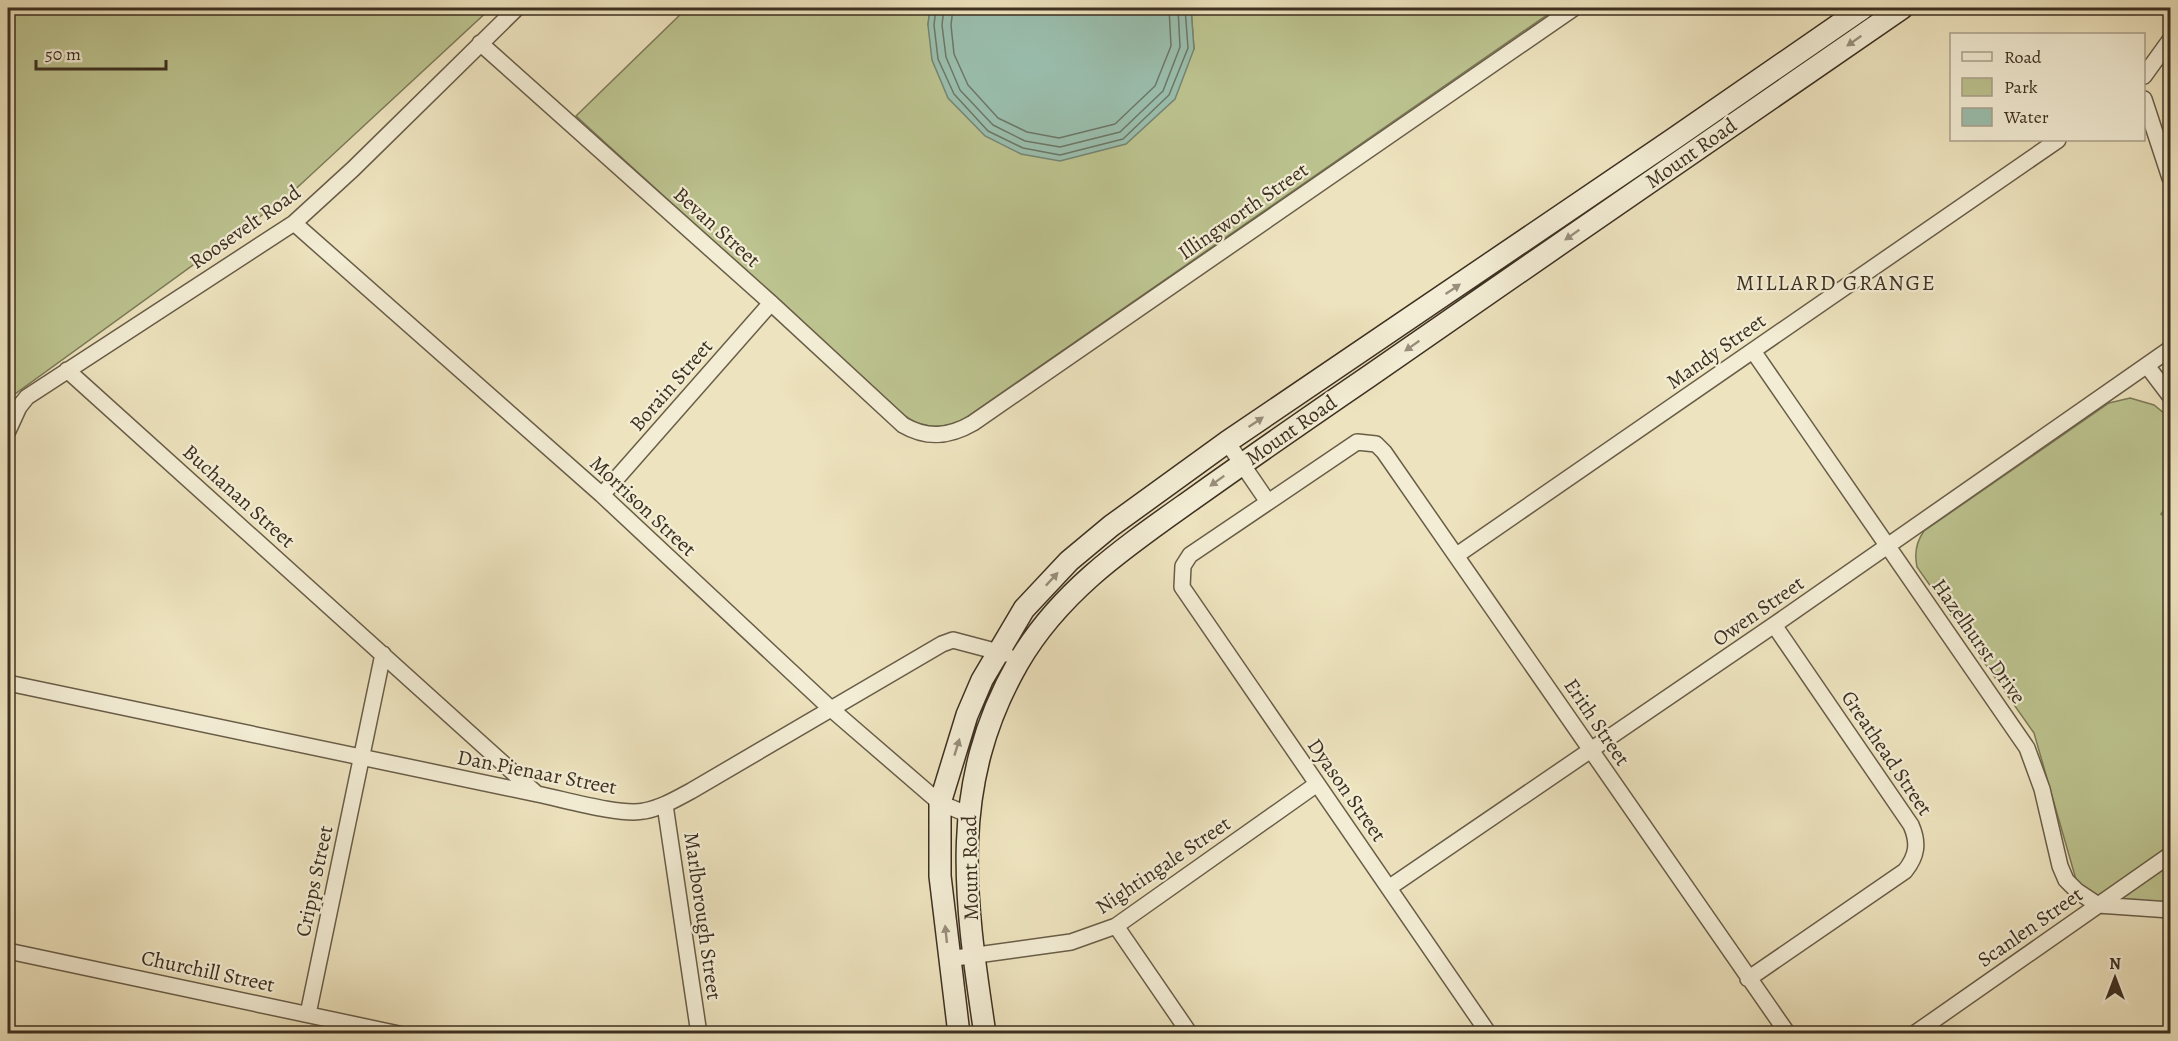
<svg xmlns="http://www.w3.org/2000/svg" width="2178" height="1041" viewBox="0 0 2178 1041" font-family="Alegreya,serif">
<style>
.green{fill:#bcc38f;stroke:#7c7a58;stroke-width:1.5}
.water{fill:#9abead;stroke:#758575;stroke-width:1.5}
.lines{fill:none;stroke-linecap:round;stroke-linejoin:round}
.shore{stroke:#6c7767;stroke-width:1.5}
.street-casing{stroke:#695d48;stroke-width:18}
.secondary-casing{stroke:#3d3021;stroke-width:24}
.street{stroke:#f3edd5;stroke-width:15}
.secondary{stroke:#f3edd5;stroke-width:21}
.oneway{fill:#988e7b}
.labels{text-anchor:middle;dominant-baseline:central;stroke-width:4.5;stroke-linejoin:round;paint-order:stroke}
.street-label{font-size:21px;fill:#3d3021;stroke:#f3edd5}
.neighbourhood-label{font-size:22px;letter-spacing:1.5px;fill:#3d3021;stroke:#f3edd5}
</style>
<rect width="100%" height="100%" fill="#ede3be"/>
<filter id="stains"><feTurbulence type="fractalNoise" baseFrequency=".00333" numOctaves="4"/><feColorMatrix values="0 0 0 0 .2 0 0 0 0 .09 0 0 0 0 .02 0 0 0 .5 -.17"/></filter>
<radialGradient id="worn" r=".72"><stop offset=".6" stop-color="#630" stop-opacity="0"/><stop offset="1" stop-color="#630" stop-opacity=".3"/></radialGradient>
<path class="green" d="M8,8H491L287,197L8,399Z
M687,8H930L928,25L1194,49L1191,8H1557L961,421C939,429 923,429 904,415L576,116Z
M2130,398L2154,405L2170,418V503L2161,514L2170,520V908L2110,907L2077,883L2034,733L1917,567C1914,553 1916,542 1924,531L2109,403Z"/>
<path class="water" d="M930,8H1191L1194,49L1175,99L1126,144L1060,161L1021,154L985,136L948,98L932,60L928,25Z"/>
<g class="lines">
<path class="shore" d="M936,8L934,25L938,59L954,94L988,131L1023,148L1060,155L1123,139L1169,95L1188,48L1185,8
M944,8L942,25L946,57L960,90L993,125L1025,141L1060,147L1120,132L1163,91L1180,47L1178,8
M953,8L951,25L954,54L968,85L998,118L1027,132L1059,138L1115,124L1155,86L1171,46L1169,8"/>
<defs>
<path id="street" d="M480,43L771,303L903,425C927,439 949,437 973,423L1574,8
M2144,76L2170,40
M2144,99L2170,178
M294,223L602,495L830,708L940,803L967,814
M1753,351L2027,748L2042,789L2060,866L2066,880L2077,891L2098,905L2170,910
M2148,367L2170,396
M67,370L537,794
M8,431L19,407L27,397L294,223L353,169L517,8
M1227,442L1268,502
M602,495L771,303
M1457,555L2058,140
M8,683L537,794C563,799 620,816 644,811C661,808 676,799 691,791L942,644L953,640L1006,654
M665,805L699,1034
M1390,887L1774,625L2170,349
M1116,926L1190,1034
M8,951L399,1034
M948,959L1071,942L1116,926L1317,784
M1748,979L1905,871C1917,856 1919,843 1911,825L1774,625
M308,1014L383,654
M1489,1034L1182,587L1183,566L1190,555L1357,442L1376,444L1384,452L1788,1034
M1914,1034L2170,855"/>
<path id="secondary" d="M959,1034L940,876V803L967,715L982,680L1024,609L1069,561L1111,526L1227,442L1672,140L1863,8
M985,1034C965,900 947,787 1018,663C1059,592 1125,547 1190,501C1249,459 1308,418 1368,377C1546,254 1723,130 1902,8"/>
</defs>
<use href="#street" class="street-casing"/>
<use href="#secondary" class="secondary-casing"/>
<use href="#street" class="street"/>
<use href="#secondary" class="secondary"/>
</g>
<defs><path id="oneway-solid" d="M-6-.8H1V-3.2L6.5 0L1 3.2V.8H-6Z" transform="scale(1.5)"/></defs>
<g class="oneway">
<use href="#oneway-solid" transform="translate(1854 41) rotate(145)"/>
<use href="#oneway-solid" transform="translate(1572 235) rotate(145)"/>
<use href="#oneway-solid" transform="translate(1453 289) rotate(-34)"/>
<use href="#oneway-solid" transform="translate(1412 346) rotate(145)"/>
<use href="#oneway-solid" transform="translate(1256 422) rotate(-34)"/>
<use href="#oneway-solid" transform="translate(1217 481) rotate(144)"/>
<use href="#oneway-solid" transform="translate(1052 579) rotate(-47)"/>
<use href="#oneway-solid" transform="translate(957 747) rotate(-73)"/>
<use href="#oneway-solid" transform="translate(946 934) rotate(-96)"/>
</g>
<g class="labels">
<g class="street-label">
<text transform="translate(1691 153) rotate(-35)">Mount Road</text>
<text transform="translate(1243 211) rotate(-35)">Illingworth Street</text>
<text transform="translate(245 227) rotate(-35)">Roosevelt Road</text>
<text transform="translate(717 227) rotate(42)">Bevan Street</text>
<text transform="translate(1716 351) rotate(-35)">Mandy Street</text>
<text transform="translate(671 385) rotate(-49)">Borain Street</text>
<text transform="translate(1291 430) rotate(-35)">Mount Road</text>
<text transform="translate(239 496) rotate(42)">Buchanan Street</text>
<text transform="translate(643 506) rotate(43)">Morrison Street</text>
<text transform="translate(1758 611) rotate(-35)">Owen Street</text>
<text transform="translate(1979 641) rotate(55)">Hazelhurst Drive</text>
<text transform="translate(1597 722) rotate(56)">Erith Street</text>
<text transform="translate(1887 753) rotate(56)">Greathead Street</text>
<text transform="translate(537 772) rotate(11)">Dan Pienaar Street</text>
<text transform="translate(1347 790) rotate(55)">Dyason Street</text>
<text transform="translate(1163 865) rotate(-34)">Nightingale Street</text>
<text transform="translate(970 868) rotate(-91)">Mount Road</text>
<text transform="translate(314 881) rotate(-78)">Cripps Street</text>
<text transform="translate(703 916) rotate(82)">Marlborough Street</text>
<text transform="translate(2030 927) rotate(-35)">Scanlen Street</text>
<text transform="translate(208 971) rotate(12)">Churchill Street</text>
</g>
<g class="neighbourhood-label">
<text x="1836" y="283">MILLARD GRANGE</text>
</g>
</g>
<rect width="2178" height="1041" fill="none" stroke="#ede3be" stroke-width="30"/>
<rect x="9" y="9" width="2160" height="1023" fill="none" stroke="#3d3021" stroke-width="3"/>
<rect x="15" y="15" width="2148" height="1011" fill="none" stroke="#3d3021" stroke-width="1.5"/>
<rect x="1950" y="33" width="195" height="108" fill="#f3edd5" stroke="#aaa18d" stroke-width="1.5"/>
<rect x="1962" y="52" width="30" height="9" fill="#f3edd5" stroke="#aaa18d" stroke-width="1.5"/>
<text x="2004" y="63" font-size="18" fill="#3d3021">Road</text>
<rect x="1962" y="78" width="30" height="18" fill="#bcc38f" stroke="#aaa18d" stroke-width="1.5"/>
<text x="2004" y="93" font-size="18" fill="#3d3021">Park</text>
<rect x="1962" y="108" width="30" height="18" fill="#9abead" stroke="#aaa18d" stroke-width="1.5"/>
<text x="2004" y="123" font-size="18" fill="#3d3021">Water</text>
<g transform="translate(2115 978)" stroke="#f3edd5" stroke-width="4.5" paint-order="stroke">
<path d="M0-4.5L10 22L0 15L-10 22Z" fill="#3d3021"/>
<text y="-9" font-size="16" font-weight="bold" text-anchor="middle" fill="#3d3021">N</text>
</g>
<path d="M36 60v9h130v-9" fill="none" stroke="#3d3021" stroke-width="3"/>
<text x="45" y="60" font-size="18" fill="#3d3021" stroke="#f3edd5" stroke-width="4.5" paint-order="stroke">50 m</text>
<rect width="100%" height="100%" filter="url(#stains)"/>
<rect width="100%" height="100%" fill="url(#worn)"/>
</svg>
